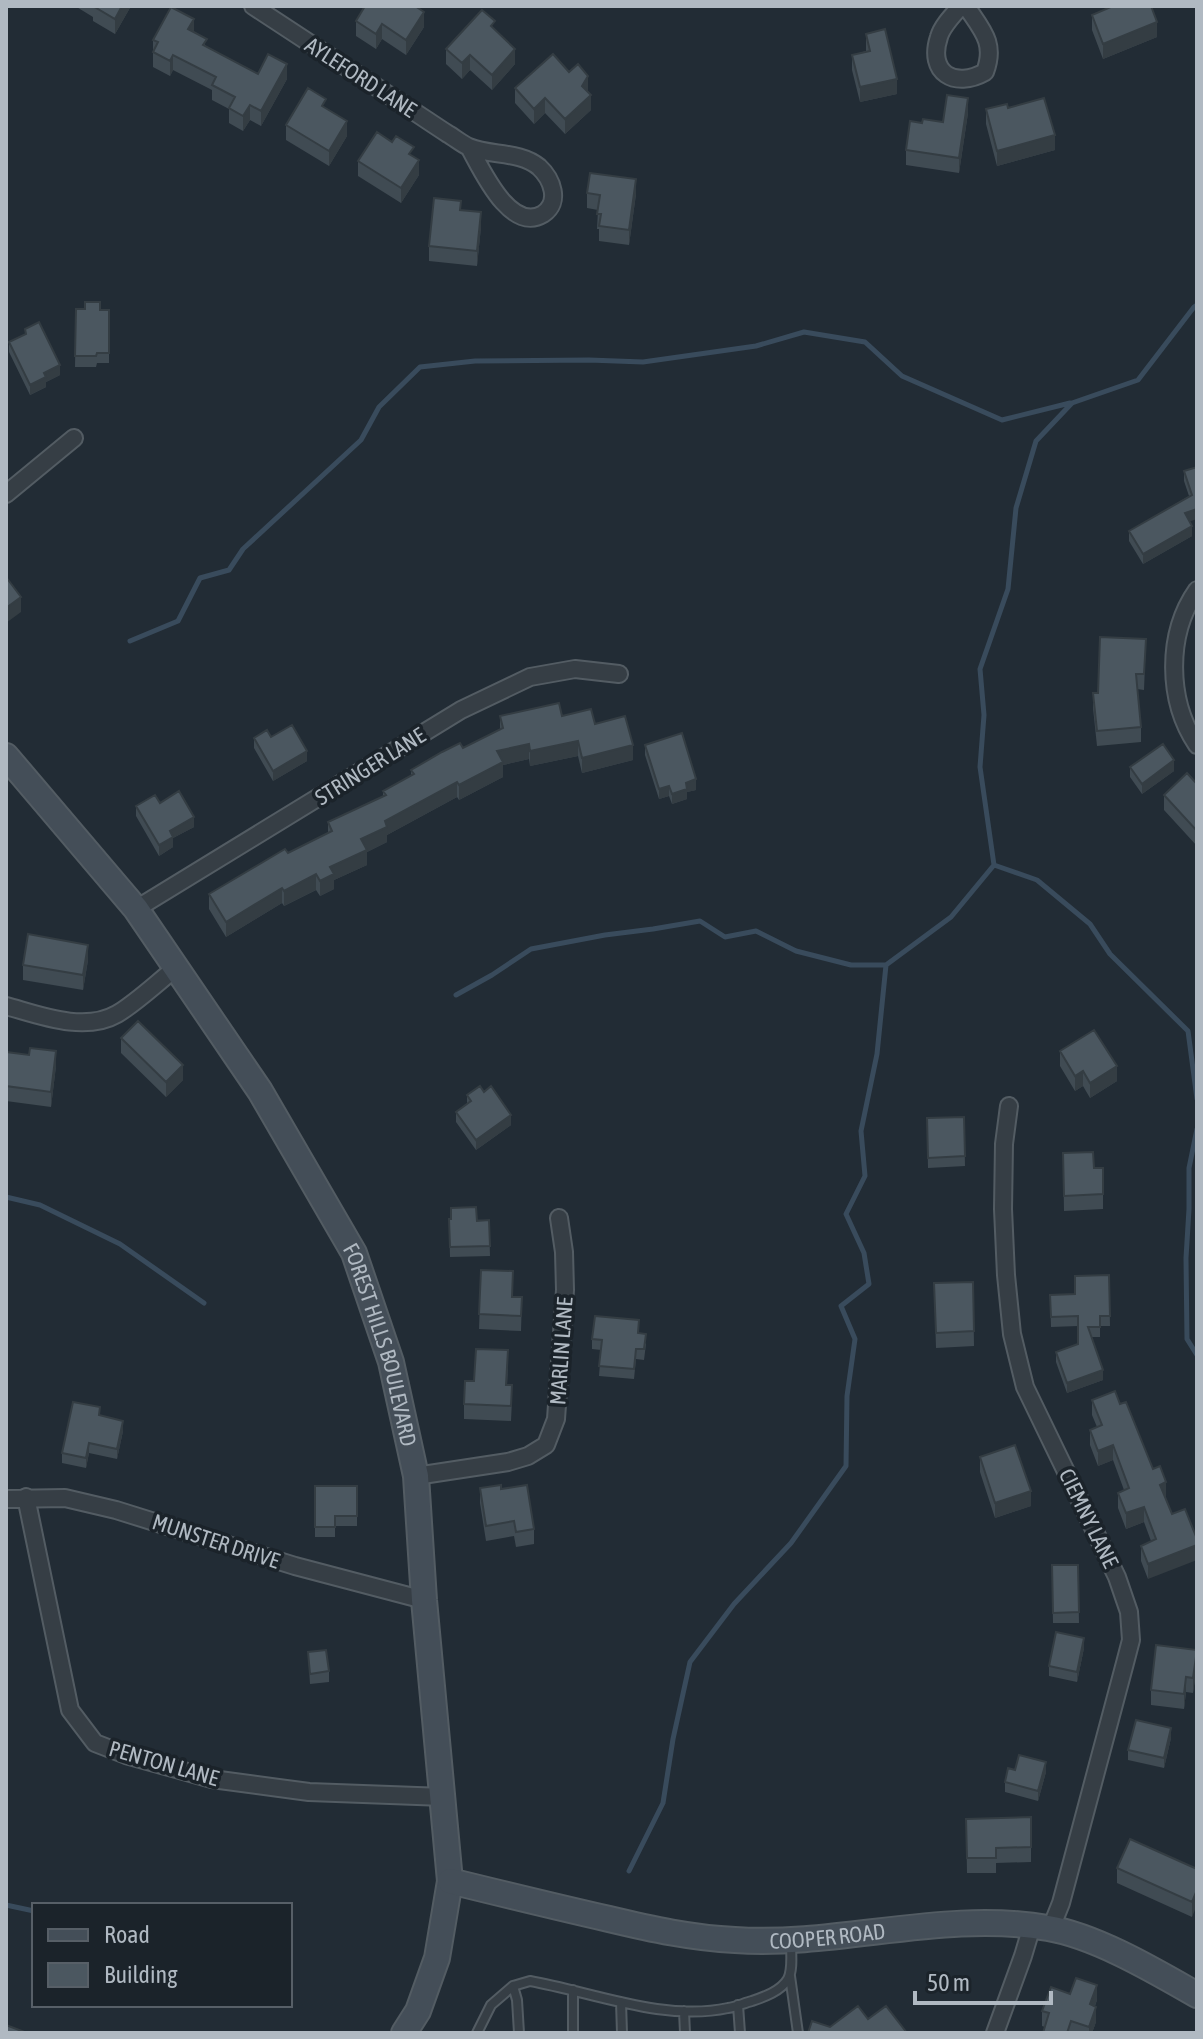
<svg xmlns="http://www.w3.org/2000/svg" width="1203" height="2039" viewBox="0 0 1203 2039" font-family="'Asap Condensed',sans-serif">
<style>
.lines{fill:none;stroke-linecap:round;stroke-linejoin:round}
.stream{stroke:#394b5c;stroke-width:5}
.lane-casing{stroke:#535c63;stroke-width:12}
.street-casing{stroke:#535c63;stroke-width:20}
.secondary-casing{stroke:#535c63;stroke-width:28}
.lane{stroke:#363e45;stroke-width:8}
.street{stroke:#363e45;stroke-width:16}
.secondary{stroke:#444e58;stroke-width:24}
.wall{fill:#404b53}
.shaded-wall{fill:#343d43}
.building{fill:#4b5760;stroke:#343d43;stroke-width:2}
.labels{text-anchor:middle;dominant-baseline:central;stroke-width:7;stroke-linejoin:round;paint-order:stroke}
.street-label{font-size:22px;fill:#b0b9c2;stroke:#1b232a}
</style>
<rect width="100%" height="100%" fill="#222c35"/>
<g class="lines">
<path class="stream" d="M130,641L178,621L200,578L229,570L243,549L361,440L379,407L420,367L475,361L589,360L643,362L756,346L804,332L865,342L902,376L1002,420L1070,403
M994,865L1037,880L1090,924L1110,954L1188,1031L1197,1099
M456,995L492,975L531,949L605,935L653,929L700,921L725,937L756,931L796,951L851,965H886
M1197,1129L1189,1168V1209L1186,1258L1187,1339L1197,1355
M6,1197L40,1205L120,1244L204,1303
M629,1871L663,1803L673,1739L690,1662L734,1604L791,1543L846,1466L847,1396L855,1339L841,1306L869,1284L864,1253L846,1214L865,1176L861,1131L877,1054L886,965L951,917L994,865L980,767L984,715L980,669L1008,589L1016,508L1036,441L1072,403L1138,380L1194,307L1197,305
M6,1905L34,1911"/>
<defs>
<path id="lane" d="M790,1976L798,2033
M573,1990V2033
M621,2002L622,2033
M738,2005L740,2033
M684,2011L685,2033
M477,2033L491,2005L513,1986
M519,2033L517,2000L513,1986L530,1981C592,1992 664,2022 728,2008C736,2007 744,2003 752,2001C764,1997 781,1991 788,1979C793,1970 791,1954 791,1943"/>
<path id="street" d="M253,6C304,40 356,73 407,107C421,116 434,125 448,134C455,138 462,144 469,147C490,156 520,151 539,167C552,179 561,202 543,214C510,234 481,168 469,147
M961,6C953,15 942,26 939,37C927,73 955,89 985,72C996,43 982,30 966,6
M6,494L74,438
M1197,590C1166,634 1167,701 1197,745
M136,909L461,710L530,677L575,669L619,674
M6,1006C39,1015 84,1033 117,1014C136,1003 159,981 177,967
M1009,1106L1004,1144L1003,1209L1006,1275L1012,1334L1025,1387L1117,1577L1129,1612L1131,1640L1125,1663L1061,1903L1051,1928
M416,1476L508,1462L528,1456L546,1445L556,1419L565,1290L564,1252L559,1218
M26,1497L70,1710L95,1743L126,1755L212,1779L309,1792L444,1797
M6,1499L65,1498L116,1510L295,1566L424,1600
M995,2033L1023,1956L1032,1926"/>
<g id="secondary">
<path id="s1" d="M6,756L136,909L260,1091L354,1253L391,1362L416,1476L424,1600L450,1881L437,1958L418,2011L404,2033"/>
<path id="s2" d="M450,1881C503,1894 556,1907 609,1919C651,1929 692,1938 735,1940C839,1947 944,1910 1048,1928C1096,1936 1155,1971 1197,1995"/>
</g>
</defs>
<use href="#lane" class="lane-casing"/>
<use href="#street" class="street-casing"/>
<use href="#secondary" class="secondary-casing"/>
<use href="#lane" class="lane"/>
<use href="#street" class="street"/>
<use href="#secondary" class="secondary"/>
</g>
<path class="wall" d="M75,6H131L115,34L93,21V17Z
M1092,15L1157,37L1103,59L1092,30Z
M356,21L424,27L406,55L382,39L376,49L356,36Z
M495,31L515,64L492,90L470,70L462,79L446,64V49Z
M194,32L207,47L258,74L287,79L261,126L250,120L243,131L229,123V109L212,100V90L173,70L170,76L153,67V40Z
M866,34L897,94L860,102L852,70V55L866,51Z
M515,88L588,91L591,110L565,134L545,113L534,124L515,103Z
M1008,108L1055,150L997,166L986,124V109Z
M326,109L347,136L329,166L286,140V125Z
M968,113L959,173L906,165V150L922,123L943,122Z
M414,157L419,175L401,203L358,176V161Z
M587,193L636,194L629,245L599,241V229H597L598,210L587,208Z
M461,210L481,227L477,266L429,261V246Z
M76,309L109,310V363H97L96,367H75Z
M25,329L60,375L46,382V387L30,395L9,352V342L25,334Z
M1197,467L1189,521L1192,536L1143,564L1129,541V531L1189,496L1184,481V471Z
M1146,639L1144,690L1137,689L1141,727V742L1097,746L1093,708V693H1098Z
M500,716H562L595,724L633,760L582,773L578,756L530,766L529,759L503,765V777L459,800L457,797L387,835V842L367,852V865L334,880V889L320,896L316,890L284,906L282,903L226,937L209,909V894L328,833V822L383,796V791L411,776V770L463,748L500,729Z
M271,737L307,761L273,781L254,748V738Z
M645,745L696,790L687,792V799L672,804L669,796L659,799L645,755Z
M1130,767L1174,771L1142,794L1130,777Z
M1197,784V846L1164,810V795Z
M136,806L194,827L173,838V847L159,856L136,816Z
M88,960L83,990L23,980V965Z
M121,1038L183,1080L166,1097L121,1053Z
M1060,1051L1117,1081L1090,1098L1083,1086L1075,1091L1060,1066Z
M6,1052L29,1055L56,1066L51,1107L6,1101Z
M467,1095L511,1125L476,1150L456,1122V1112L467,1104Z
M964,1117L965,1166L928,1168L927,1118Z
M1063,1153L1094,1168H1103V1209L1064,1211Z
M449,1219L489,1220L490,1256L450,1257Z
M481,1270L512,1297H522L521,1331L479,1329Z
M1109,1275L1110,1326H1100V1337H1091L1103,1380L1067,1393L1056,1362V1352L1078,1344V1326L1051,1327L1050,1295L1075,1294Z
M973,1282L974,1346L936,1348L934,1283Z
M639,1333L646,1344L644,1360L636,1359L634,1379L599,1376L601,1350L592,1349V1339Z
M508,1366L507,1385L512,1400L511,1421L464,1419V1404L474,1381Z
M1092,1400L1120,1404L1166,1498H1165L1148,1579L1141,1561V1546L1151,1541L1144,1522L1126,1529L1118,1508V1493L1124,1490L1113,1460L1098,1466L1090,1445V1430L1097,1427L1092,1415Z
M100,1416L123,1431L117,1459L89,1453L86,1468L62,1463V1453Z
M980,1457L1031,1506L995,1518L980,1472Z
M315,1486H357V1526H335V1537H315Z
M480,1488L501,1489L534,1529V1544L516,1547L514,1536L486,1541L480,1503Z
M1052,1565H1078L1079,1623H1053Z
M1084,1648L1077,1682L1049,1676V1666Z
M308,1652L329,1671V1682L310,1684Z
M1197,1665L1193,1693L1186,1692L1184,1709L1151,1705V1690Z
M1171,1738L1164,1768L1128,1760V1750Z
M1015,1770L1046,1772L1038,1801L1005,1792V1782Z
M966,1819L1031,1847V1862L996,1863V1873H967Z
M1117,1868L1197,1869L1192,1917L1117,1883Z
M1070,1994L1097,2000L1095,2006L1096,2022L1092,2033H1043L1045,2027L1042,2026V2011Z"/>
<path class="shaded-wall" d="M122,6H131L115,34V19Z
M424,12V27L406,55V40Z
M194,19V34L188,29Z
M1157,22V37L1103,59V44Z
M382,24V39L376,49V34Z
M515,49V64L492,90V75Z
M173,55V70L170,76V61Z
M470,55V70L462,79V63Z
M287,64V79L261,126V111Z
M588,76V91L582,101V86Z
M897,79V94L860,102V87Z
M591,95V110L565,134V119Z
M545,98V113L534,124V109Z
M968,98V113L959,173V158Z
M250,105V120L243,131V116Z
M347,121V136L329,166V151Z
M1055,135V150L997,166V151Z
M419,160V175L401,203V188Z
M636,179V194L629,245V230Z
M481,212V227L477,266V251Z
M60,365V375L46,382V387L30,395V385L44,373Z
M1197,509V519L1185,523V513Z
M1192,526V536L1143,564V554Z
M21,597V612L6,623V608Z
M578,741V756L530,766V751Z
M529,744V759L503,765V777L459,800V785L497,751Z
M633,745V760L582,773V758Z
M307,751V761L273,781V771Z
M1174,760V771L1142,794V784Z
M696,779V790L687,792V799L672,804V794L686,783Z
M457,782V797L387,835V842L367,852V865L334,880V889L320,896V881L330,867L361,839L385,821Z
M669,786V796L659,799V789Z
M194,817V827L173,838V847L159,856V845L170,831Z
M316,874V890L284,906V891Z
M282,888V903L226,937V922Z
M88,945V960L83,990V975Z
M56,1051V1066L51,1107V1092Z
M183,1065V1080L166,1097V1082Z
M1117,1066V1081L1090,1098V1083Z
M1083,1071V1086L1075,1091V1076Z
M511,1115V1125L476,1150V1140Z
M1103,1370V1380L1067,1393V1383Z
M123,1421V1431L117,1459V1449Z
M89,1443V1453L86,1468V1458Z
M1113,1445V1460L1098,1466V1451Z
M1166,1482V1498L1160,1500V1485Z
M1031,1491V1506L995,1518V1503Z
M1144,1507V1522L1126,1529V1513Z
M1197,1545V1560L1148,1579V1564Z
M1084,1638V1648L1077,1682V1672Z
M1197,1650V1665L1193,1693V1678Z
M1186,1677V1692L1184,1709V1694Z
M1171,1728V1738L1164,1768V1758Z
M1046,1762V1772L1038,1801V1791Z
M1197,1890V1905L1192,1917V1902Z
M1097,1985V2000L1090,2019V2004Z
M1096,2007V2022L1092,2033H1089V2027Z"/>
<path class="building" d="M93,6H122L115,19Z
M365,6H415L424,12L406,40L382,24L376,34L356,21Z
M1113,6H1151L1157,22L1103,44L1092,15Z
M171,7L194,19L188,29L207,39L203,45L258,74L268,54L287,64L261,111L250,105L243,116L229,108L235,97L212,85L216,77L173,55L170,61L153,52L158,42L153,40Z
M482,10L495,21L491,26L515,49L492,75L470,55L462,63L446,49Z
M885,29L897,79L860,87L852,55L870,51L866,34Z
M553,54L569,72L578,64L588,76L582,86L591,95L565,119L545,98L534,109L515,88Z
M308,88L326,99L322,106L347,121L329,151L286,125Z
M947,95L968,98L959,158L906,150L910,121L922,123L923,119L943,122Z
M1044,98L1055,135L997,151L986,109L1007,104L1008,108Z
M377,132L392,142L396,136L414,147L409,154L419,160L401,188L358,161Z
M590,173L636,179L629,230L599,226L601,214H597L600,195L587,193Z
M434,198L461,201L460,210L481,212L477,251L429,246Z
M85,302H100V310H109V353H97L96,356H75L76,309H85Z
M39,322L60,365L44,373L46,377L30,385L9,342L26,334L25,329Z
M1197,467V509L1185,513L1192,526L1143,554L1129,531L1192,495L1184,471Z
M6,577L21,597L6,608Z
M1100,637L1146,639L1144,674H1136L1141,727L1097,731L1093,693H1098Z
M559,703L562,716L591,709L595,724L625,716L633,745L582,758L578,741L530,751L529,744L497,751L503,762L459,785L457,782L385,821L387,827L361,839L367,850L330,867L334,874L320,881L316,874L284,891L282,888L226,922L209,894L285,849L288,853L332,831L328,822L386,795L383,791L414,774L411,770L442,752L460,743L463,748L503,728L500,716Z
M292,725L307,751L273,771L254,738L267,730L271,737Z
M682,733L696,779L686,783L687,789L672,794L669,786L659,789L645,745Z
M1163,744L1174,760L1142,784L1130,767Z
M1187,773L1197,784V831L1164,795Z
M179,791L194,817L170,831L173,837L159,845L136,806L155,795L160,803Z
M28,934L88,945L83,975L23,965Z
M138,1021L183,1065L166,1082L121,1038Z
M1094,1030L1117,1066L1090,1083L1083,1071L1075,1076L1060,1051Z
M30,1048L56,1051L51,1092L6,1086V1052L29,1055Z
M480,1086L484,1092L491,1086L511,1115L476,1140L456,1112L471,1101L467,1095Z
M964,1117L965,1156L928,1158L927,1118Z
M1093,1152L1094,1168H1103V1194L1064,1196L1063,1153Z
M476,1207L477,1221L489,1220L490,1246L450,1247L449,1219H451V1208Z
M481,1270L513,1271L512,1297H522L521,1316L479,1314Z
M1109,1275L1110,1316H1100V1327H1088L1103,1370L1067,1383L1056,1352L1078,1344V1316L1051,1317L1050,1295L1075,1294V1276Z
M973,1282L974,1331L936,1333L934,1283Z
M595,1316L639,1320L638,1333L646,1334L644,1349H636L634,1369L599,1366L602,1340L592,1339Z
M476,1349L508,1350L506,1385H512L511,1406L464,1404L465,1381H474Z
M1115,1391L1120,1404L1126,1402L1153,1469L1160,1466L1166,1482L1160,1485L1172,1514L1185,1509L1197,1539V1545L1148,1564L1141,1546L1156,1539L1144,1507L1126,1513L1118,1493L1129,1488L1113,1445L1098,1451L1090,1430L1102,1425L1092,1400Z
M73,1402L100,1407L99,1415L123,1421L117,1449L89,1443L86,1458L62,1453Z
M1015,1445L1031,1491L995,1503L980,1457Z
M501,1485V1489L527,1485L534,1529L516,1532L514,1521L486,1526L480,1488Z
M315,1486H357V1516H335V1527H315Z
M1052,1565H1078L1079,1612L1053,1613Z
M1056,1632L1084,1638L1077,1672L1049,1666Z
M1156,1645L1197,1650L1193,1678L1186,1677L1184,1694L1151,1690Z
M326,1650L329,1671L310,1674L308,1652Z
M1136,1720L1171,1728L1164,1758L1128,1750Z
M1019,1755L1046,1762L1038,1791L1005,1782L1008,1768L1015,1770Z
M1031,1817V1847L996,1848V1858H967L966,1819Z
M1130,1839L1197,1869V1890L1192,1902L1117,1868Z
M1076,1978L1097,1985L1090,2004L1096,2007L1089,2027L1071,2021L1067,2033H1043L1049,2013L1042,2011L1051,1987L1070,1994Z
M858,2006L868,2019L886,2006L907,2033H808L812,2021L830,2027Z
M6,2025L27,2033H6Z"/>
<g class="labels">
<g class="street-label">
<text transform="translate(361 77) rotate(33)">AYLEFORD LANE</text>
<text transform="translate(370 766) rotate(-32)">STRINGER LANE</text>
<text stroke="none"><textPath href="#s1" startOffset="704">FOREST HILLS BOULEVARD</textPath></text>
<text transform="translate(561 1351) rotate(-86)">MARLIN LANE</text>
<text transform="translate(1089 1518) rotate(64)">CIEMNY LANE</text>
<text transform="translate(216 1541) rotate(18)">MUNSTER DRIVE</text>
<text transform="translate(164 1763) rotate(16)">PENTON LANE</text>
<text stroke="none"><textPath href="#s2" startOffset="384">COOPER ROAD</textPath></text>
</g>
</g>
<rect width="1203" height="2039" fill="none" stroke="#b0b9c2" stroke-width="16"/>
<rect x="32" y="1903" width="260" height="104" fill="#1b232a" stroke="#575f67" stroke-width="2"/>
<rect x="48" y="1929" width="40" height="12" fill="#444e58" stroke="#575f67" stroke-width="2"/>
<text x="104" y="1943" font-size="24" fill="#b0b9c2">Road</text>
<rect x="48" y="1963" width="40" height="24" fill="#4b5760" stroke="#575f67" stroke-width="2"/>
<text x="104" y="1983" font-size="24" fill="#b0b9c2">Building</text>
<path d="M915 1991v12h136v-12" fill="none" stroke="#b0b9c2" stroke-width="4"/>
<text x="927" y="1991" font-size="24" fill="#b0b9c2" stroke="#1b232a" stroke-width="6" paint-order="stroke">50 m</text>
</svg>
